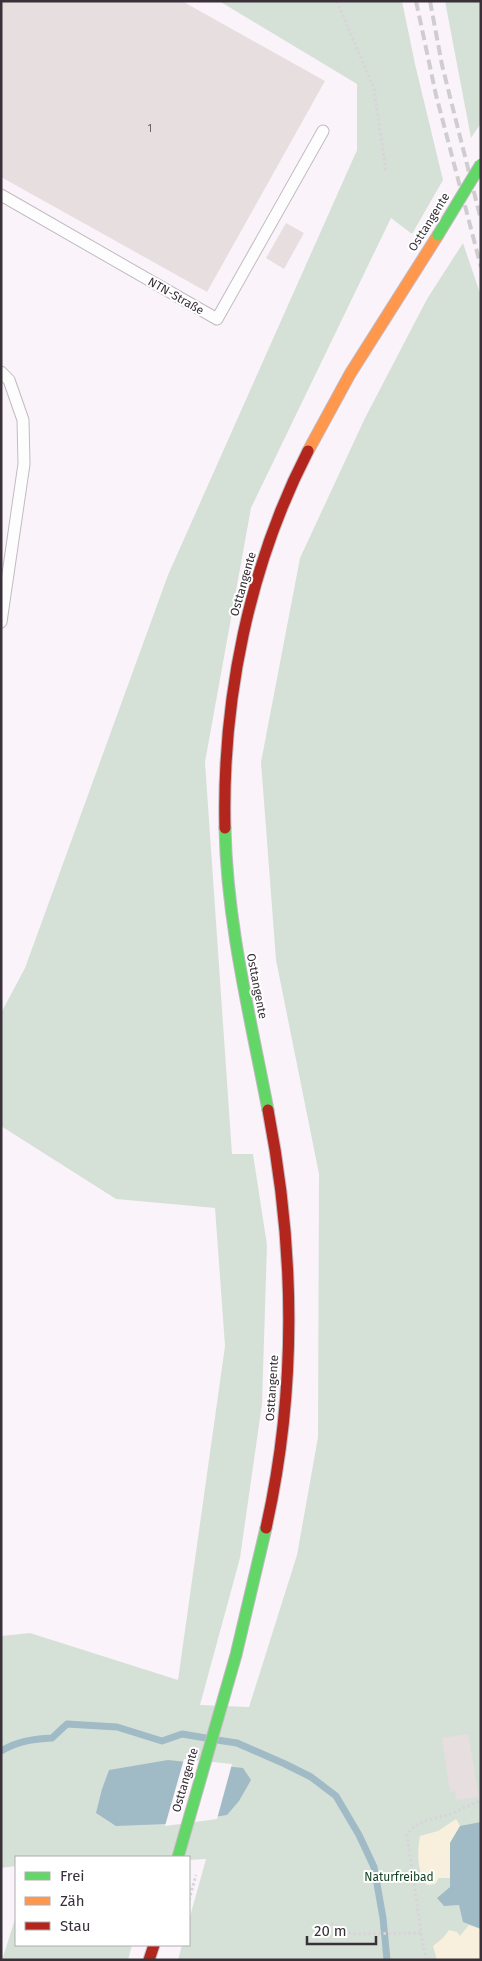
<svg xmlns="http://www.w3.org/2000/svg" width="482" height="1961" viewBox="0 0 482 1961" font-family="'Fira Sans',sans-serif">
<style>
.green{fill:#d5e1d7}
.sand{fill:#f8f0dd}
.water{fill:#a0bbc6}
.pier{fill:#faf4fa}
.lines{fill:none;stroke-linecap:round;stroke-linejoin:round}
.stream{stroke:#a0bbc6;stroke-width:7}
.building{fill:#e7dedf}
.lane-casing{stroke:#c2bbc2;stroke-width:13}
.fast-casing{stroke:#c2bbc2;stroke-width:13}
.slow-casing{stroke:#c2bbc2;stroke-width:13}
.jam-casing{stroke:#c2bbc2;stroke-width:13}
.path{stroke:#d9d4d9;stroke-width:3;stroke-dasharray:2.5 2.5;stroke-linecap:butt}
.lane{stroke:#fefdfe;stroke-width:11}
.fast{stroke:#63d668;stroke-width:11}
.slow{stroke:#ff974d;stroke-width:11}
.jam{stroke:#b3261e;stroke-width:11}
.rail{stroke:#d0cdd0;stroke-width:4;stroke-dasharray:10 5;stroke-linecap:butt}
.fast-bridge-casing{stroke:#c2bbc2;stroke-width:13;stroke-linecap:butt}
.fast-bridge{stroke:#63d668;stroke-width:11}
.labels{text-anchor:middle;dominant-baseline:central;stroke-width:4;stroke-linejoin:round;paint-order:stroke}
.number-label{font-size:10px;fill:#665c63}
.street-label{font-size:12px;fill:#393039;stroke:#fff}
.park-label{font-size:12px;fill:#124322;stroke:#fff}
</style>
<rect width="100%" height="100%" fill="#faf4fa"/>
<path class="green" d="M219,1H402L415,64L443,180L412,234L391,218L251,508L205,762L232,1154H253L267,1245L262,1404L240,1558L200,1705L249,1707L297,1555L318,1437L319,1174L276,960L261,762L300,558L365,418L427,299L463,243L481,296V1960H178L182,1945H189V1920L206,1859L189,1860V1857H16V1866L1,1868V1636L30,1633L178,1680L225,1346L215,1208L116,1199L1,1126V1013L25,968L168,575L357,150V84Z
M445,1H481V123L471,138Z
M16,1916V1945H132L128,1960H2Z"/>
<path class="sand" d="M456,1819L460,1826L450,1843V1878H439L435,1884L427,1885C417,1874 417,1850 420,1836L438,1831Z
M469,1925L481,1929V1960H437L433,1946L443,1938L449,1930L457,1932L460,1936Z"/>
<path class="water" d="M168,1760L243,1768L251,1780L239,1801L227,1815L166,1824L116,1826L96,1813L102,1789L109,1770Z
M481,1822V1929L463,1922L459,1905L444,1906L437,1898L450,1887V1843L460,1826Z"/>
<path class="pier" d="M184,1759L232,1764L217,1819L165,1826Z"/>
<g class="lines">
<path class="stream" d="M217,1740L237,1743L285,1764L311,1777L336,1796L359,1835L374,1867L383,1918L387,1960
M1,1751C18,1741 33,1739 52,1738L67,1724L117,1727L162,1741L182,1734L206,1738"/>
</g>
<path class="building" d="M1,1H182L325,81L207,292L1,177Z
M286,223L304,233L284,269L266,258Z
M468,1734L479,1797L456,1800L455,1791L450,1792L442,1738Z"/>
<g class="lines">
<defs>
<path id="lane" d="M1,195L217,319L323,131
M1,372L9,380L23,420L24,464L1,622"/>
<path id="fast" d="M225,828C227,924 250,1016 268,1110
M178,1857L236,1655L266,1528"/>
<path id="slow" d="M308,451L350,374L438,235"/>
<path id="jam" d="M225,828C222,699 249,566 308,451
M266,1528C297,1390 295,1249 268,1110
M149,1960L154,1945"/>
</defs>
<use href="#lane" class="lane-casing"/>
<use href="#fast" class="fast-casing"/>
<use href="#slow" class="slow-casing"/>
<use href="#jam" class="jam-casing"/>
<path class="path" d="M337,1L374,89L386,172
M189,1900L196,1875
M331,1923L347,1932L355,1934L421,1933
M427,1960L423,1946L407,1835C417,1817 439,1820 455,1812C464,1808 471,1804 481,1801"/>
<use href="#lane" class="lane"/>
<use href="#fast" class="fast"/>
<use href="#slow" class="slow"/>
<use href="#jam" class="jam"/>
<path class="rail" d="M416,1L436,95L481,267
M430,1L442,65L481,220"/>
<defs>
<path id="fast-bridge" d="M438,235L481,164"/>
</defs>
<use href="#fast-bridge" class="fast-bridge-casing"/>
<use href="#fast-bridge" class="fast-bridge"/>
</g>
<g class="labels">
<g class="number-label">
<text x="150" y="129">1</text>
</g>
<g class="street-label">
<text transform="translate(429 222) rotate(-58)">Osttangente</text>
<text transform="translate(176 296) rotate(30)">NTN-Straße</text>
<text transform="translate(243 584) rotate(-74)">Osttangente</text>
<text transform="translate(257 986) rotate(79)">Osttangente</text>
<text transform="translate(272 1388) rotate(-86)">Osttangente</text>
<text transform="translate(185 1780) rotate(-74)">Osttangente</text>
</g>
<g class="park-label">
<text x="399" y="1877">Naturfreibad</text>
</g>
</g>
<rect width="482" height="1961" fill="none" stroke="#393039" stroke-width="5"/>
<rect x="15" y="1856" width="175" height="90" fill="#ffffff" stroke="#b0acb0"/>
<rect x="25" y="1872" width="25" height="8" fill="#63d668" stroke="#b0acb0"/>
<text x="60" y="1881" font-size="15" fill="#393039">Frei</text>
<rect x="25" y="1897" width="25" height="8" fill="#ff974d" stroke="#b0acb0"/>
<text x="60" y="1906" font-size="15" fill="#393039">Zäh</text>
<rect x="25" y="1922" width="25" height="8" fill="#b3261e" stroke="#b0acb0"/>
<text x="60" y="1931" font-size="15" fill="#393039">Stau</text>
<path d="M307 1936v8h69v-8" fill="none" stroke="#393039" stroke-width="2.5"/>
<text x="314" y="1936" font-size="15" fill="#393039" stroke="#ffffff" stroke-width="4" paint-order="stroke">20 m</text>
</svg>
